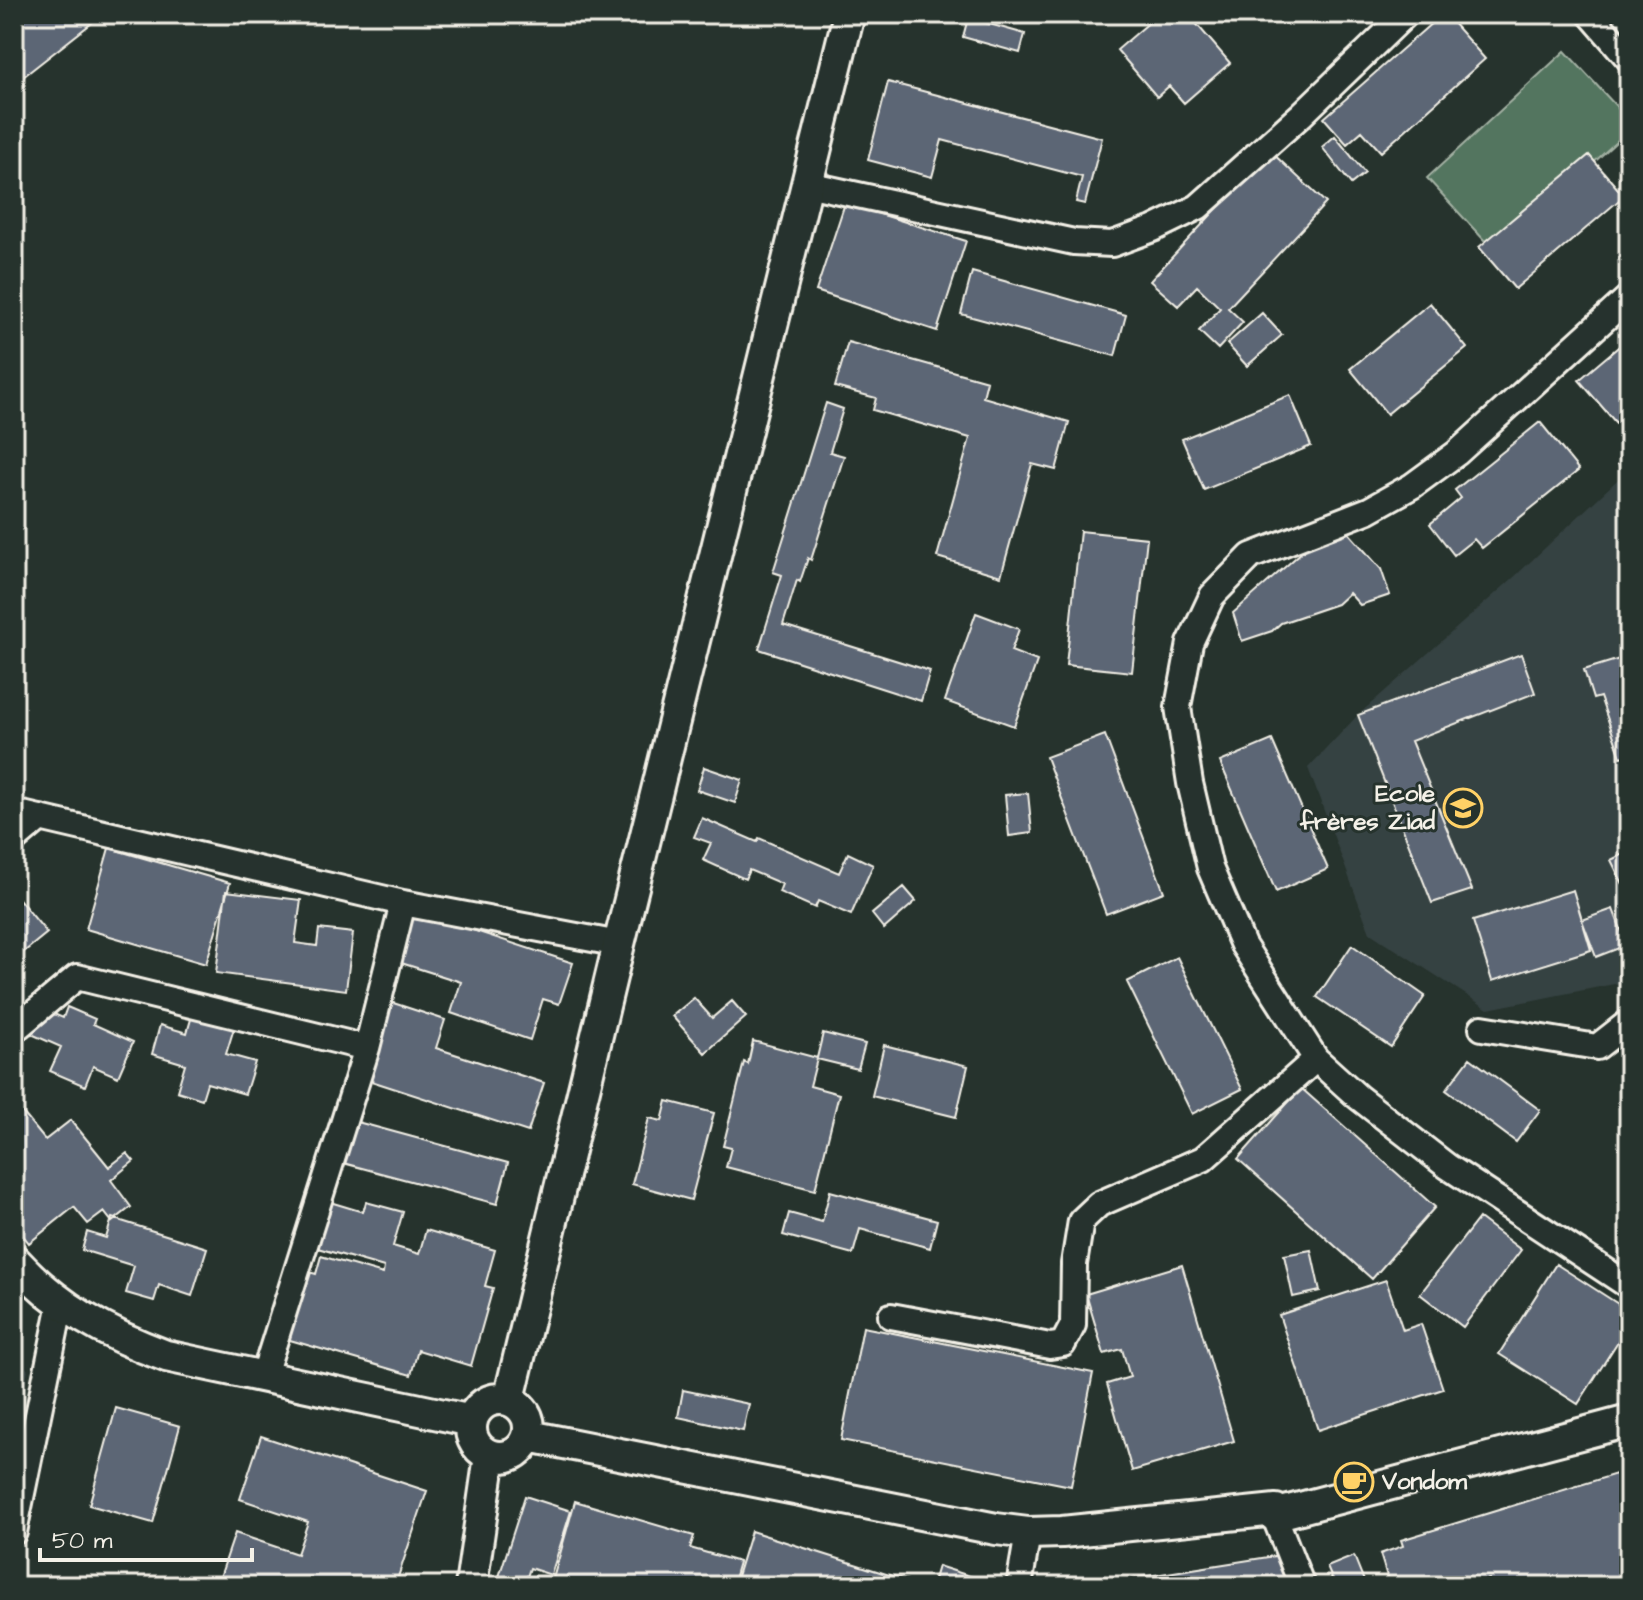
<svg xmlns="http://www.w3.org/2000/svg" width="1643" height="1600" viewBox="0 0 1643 1600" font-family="'Architects Daughter',sans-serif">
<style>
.built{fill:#364242}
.green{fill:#53745f;stroke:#a4b2a4;stroke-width:2}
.building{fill:#5c6674;stroke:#f4f1e8;stroke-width:2}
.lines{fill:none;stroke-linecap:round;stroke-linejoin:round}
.minor-casing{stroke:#f4f1e8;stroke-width:30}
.tertiary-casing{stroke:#f4f1e8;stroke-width:36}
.minor{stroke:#26332d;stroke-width:24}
.tertiary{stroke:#26332d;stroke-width:30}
.labels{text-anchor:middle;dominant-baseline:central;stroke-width:6;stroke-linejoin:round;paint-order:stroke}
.poi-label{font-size:24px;font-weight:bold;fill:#f4f1e8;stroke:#26332d;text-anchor:end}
</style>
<rect width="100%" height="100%" fill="#26332d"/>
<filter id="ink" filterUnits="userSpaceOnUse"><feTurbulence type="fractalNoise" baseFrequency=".0125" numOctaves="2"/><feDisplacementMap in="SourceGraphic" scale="16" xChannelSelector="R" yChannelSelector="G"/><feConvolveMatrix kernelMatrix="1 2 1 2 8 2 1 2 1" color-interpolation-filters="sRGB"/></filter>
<g filter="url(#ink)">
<path class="built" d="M1629,469V845L1620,848L1629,872V981L1488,1009L1370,933L1308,768L1358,715L1512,579Z
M14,1351L28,1370L14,1432Z"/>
<path class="green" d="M1565,51L1629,120V130L1496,253L1427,178Z"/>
<path class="building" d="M14,14H87L93,22L14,84Z
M1159,14H1188L1230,63L1184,103L1169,86L1157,97L1117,50Z
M1442,14H1445L1485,59L1381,152L1362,131L1347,144L1324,118Z
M968,18L1025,34L1020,53L963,37Z
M888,82L1102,138L1085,204L1076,202L1082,177L942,140L932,177L868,160Z
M1335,136L1365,173L1351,184L1322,147Z
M1270,151L1326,203L1228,308L1243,322L1218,349L1199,331L1220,308L1197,286L1178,306L1150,281Z
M1589,155L1624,196L1515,289L1479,247Z
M845,203L966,241L937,331L816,291Z
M972,272L1126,315L1115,356L961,314Z
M1430,303L1467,348L1387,414L1350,369Z
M1262,313L1282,335L1247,366L1227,344Z
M1629,338V412L1616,423L1579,380Z
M848,342L987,381L983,397L1069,422L1056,470L1032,464L1001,576L937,557L970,438L873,410L876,398L835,387Z
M1290,395L1311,446L1204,490L1182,439Z
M826,403L843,409L830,452L844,456L811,560L808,558L800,582L797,580L783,625L930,671L921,701L759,649L782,575L773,572Z
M1540,422L1579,470L1482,548L1474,539L1454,555L1430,524L1461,498L1455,490Z
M1629,457V472L1626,474L1618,464Z
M1080,531L1147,538L1132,672L1066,665Z
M1348,532L1381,569L1390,595L1360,605L1349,593L1337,604L1281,623L1272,631L1242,641L1233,613L1311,544Z
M976,613L1019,629L1011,651L1037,661L1014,726L945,701Z
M1521,654L1535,693L1411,741L1472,890L1432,903L1358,715Z
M1629,656V755L1621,757L1600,697L1593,699L1584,670Z
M1105,735L1164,892L1106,914L1046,757Z
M1272,740L1328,869L1276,892L1220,762Z
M704,767L742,780L735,803L697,790Z
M1028,793L1032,833L1009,836L1005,795Z
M702,818L757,842L759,838L839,873L848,853L873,865L851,915L818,901L815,908L779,892L782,884L749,870L745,879L703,860L711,843L694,837Z
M109,848L230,883L206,964L86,929Z
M1629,851V896L1611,860Z
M904,887L916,901L884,929L872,914Z
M1573,890L1591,950L1492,981L1473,921Z
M226,891L301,900L295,943L317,946L319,929L353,933L346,990L216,973Z
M14,893L47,933L14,960Z
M393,904L573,963L559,1004L543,999L530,1040L451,1013L461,982L376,955Z
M1613,909L1627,945L1596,957L1582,920Z
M1352,945L1425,996L1391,1047L1317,997Z
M1177,957L1242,1089L1192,1114L1127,982Z
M372,996L445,1020L436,1048L544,1083L528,1132L356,1076Z
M694,998L712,1018L732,1001L746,1017L705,1053L672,1016Z
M67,1007L95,1019L93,1024L133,1042L118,1077L93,1066L85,1086L50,1071L61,1047L29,1033L40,1008L63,1018Z
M193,1012L235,1025L226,1054L255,1062L245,1094L207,1083L202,1099L177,1091L185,1064L152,1054L160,1025L187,1033Z
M823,1033L865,1044L858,1069L817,1059L810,1086L839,1094L815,1190L726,1167L731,1148L723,1146L744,1062L748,1064L753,1041L817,1058Z
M884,1045L968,1066L956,1117L872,1096Z
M1470,1058L1540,1110L1516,1142L1446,1090Z
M1301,1088L1435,1207L1372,1279L1238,1159Z
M667,1101L714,1113L691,1200L632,1184L649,1118L662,1121Z
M14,1102L45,1140L71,1120L109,1167L127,1153L134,1161L111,1180L131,1207L112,1222L104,1212L88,1224L74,1207L29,1243L14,1224Z
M339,1117L508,1163L497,1204L328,1159Z
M830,1191L937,1220L930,1248L860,1229L853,1254L783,1235L789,1213L822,1222Z
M320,1199L363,1212L366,1202L403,1212L393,1246L419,1254L426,1230L495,1250L485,1286L493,1288L471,1366L418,1350L411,1375L283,1338L302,1270L316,1274L321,1256L383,1274L384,1267L307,1245Z
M112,1218L207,1248L192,1296L159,1285L154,1301L126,1293L134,1266L82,1250L87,1232L106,1238Z
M1479,1218L1521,1250L1463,1327L1420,1294Z
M1311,1250L1320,1291L1293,1297L1284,1255Z
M1556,1264L1629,1311V1324L1578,1404L1499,1354Z
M1182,1265L1234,1441L1132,1471L1107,1384L1130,1377L1122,1349L1104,1354L1086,1294Z
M1386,1280L1403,1330L1421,1324L1443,1389L1318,1430L1279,1315Z
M863,1327L1093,1373L1071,1486L841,1440Z
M683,1390L749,1404L743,1431L678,1417Z
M116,1408L180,1426L153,1523L89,1505Z
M261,1436L427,1491L395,1586H217L235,1533L297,1554L308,1522L240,1499Z
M1629,1470V1586H1491L1489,1579L1465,1586H1390L1380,1554L1403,1546L1401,1540Z
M525,1496L571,1511L551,1575L530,1568L525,1583L534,1586H496Z
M575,1501L694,1536L690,1548L739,1562L732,1586H551Z
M751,1531L924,1586H734Z
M1287,1554L1293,1586H1085Z
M1354,1556L1366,1586H1335L1327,1567Z
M938,1566L998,1585L997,1586H932Z"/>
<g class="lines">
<defs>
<path id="minor" d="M1590,14L1629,59
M807,184L1074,242L1112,244L1153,229L1198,207L1301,115L1406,14
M1629,297L1457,453L1412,486L1369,510L1251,556L1212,596L1190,643L1178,707L1190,783L1210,868L1243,945L1316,1059L1358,1097L1447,1166L1629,1286
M14,812L403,903L619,944
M14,840L40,818
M1482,1028L1597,1047L1629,1022
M14,1030L77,977L367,1048
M891,1316L1050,1346L1063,1344L1073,1325L1074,1264L1081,1221L1099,1204L1203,1159L1316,1059
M263,1378L367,1048L403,903
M1274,1515L1302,1586
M14,1532L61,1303
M1019,1586L1028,1533"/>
<path id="tertiary" d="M14,1260C57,1307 106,1334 166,1356L472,1421
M471 1428a29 29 0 1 1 58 0a29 29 0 1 1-58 0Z
M509,1399L619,944L849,14
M529,1436L996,1529L1028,1533L1062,1532L1276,1510L1274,1515L1629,1421
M471,1586L490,1456"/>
</defs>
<use href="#minor" class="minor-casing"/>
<use href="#tertiary" class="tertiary-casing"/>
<use href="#minor" class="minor"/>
<use href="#tertiary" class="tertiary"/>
</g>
</g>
<defs>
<symbol id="school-ring" viewBox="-11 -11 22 22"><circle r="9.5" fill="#26332d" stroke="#ffd166" stroke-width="1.5"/><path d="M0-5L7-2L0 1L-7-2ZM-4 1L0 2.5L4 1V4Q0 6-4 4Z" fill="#ffd166"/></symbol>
<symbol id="cafe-ring" viewBox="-11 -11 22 22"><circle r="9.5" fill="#26332d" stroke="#ffd166" stroke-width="1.5"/><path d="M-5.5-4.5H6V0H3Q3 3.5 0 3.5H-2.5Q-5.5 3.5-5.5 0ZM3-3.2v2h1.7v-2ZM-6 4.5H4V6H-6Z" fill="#ffd166"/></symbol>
</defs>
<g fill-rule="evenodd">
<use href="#school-ring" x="1441" y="786" width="44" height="44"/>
<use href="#cafe-ring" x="1332" y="1460" width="44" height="44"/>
</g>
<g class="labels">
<g class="poi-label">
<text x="1435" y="794">Ecole<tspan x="1435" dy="28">frères Ziad</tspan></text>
<text x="1382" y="1482" text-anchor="start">Vondom</text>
</g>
</g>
<rect width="1643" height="1600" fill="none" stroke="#26332d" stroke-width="48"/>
<rect x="24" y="24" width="1595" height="1552" fill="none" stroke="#f4f1e8" stroke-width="3" filter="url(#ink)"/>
<path d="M40 1548v12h212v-12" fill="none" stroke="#f4f1e8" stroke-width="4"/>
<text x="52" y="1548" font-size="24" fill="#f4f1e8" stroke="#26332d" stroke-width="6" paint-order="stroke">50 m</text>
</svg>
